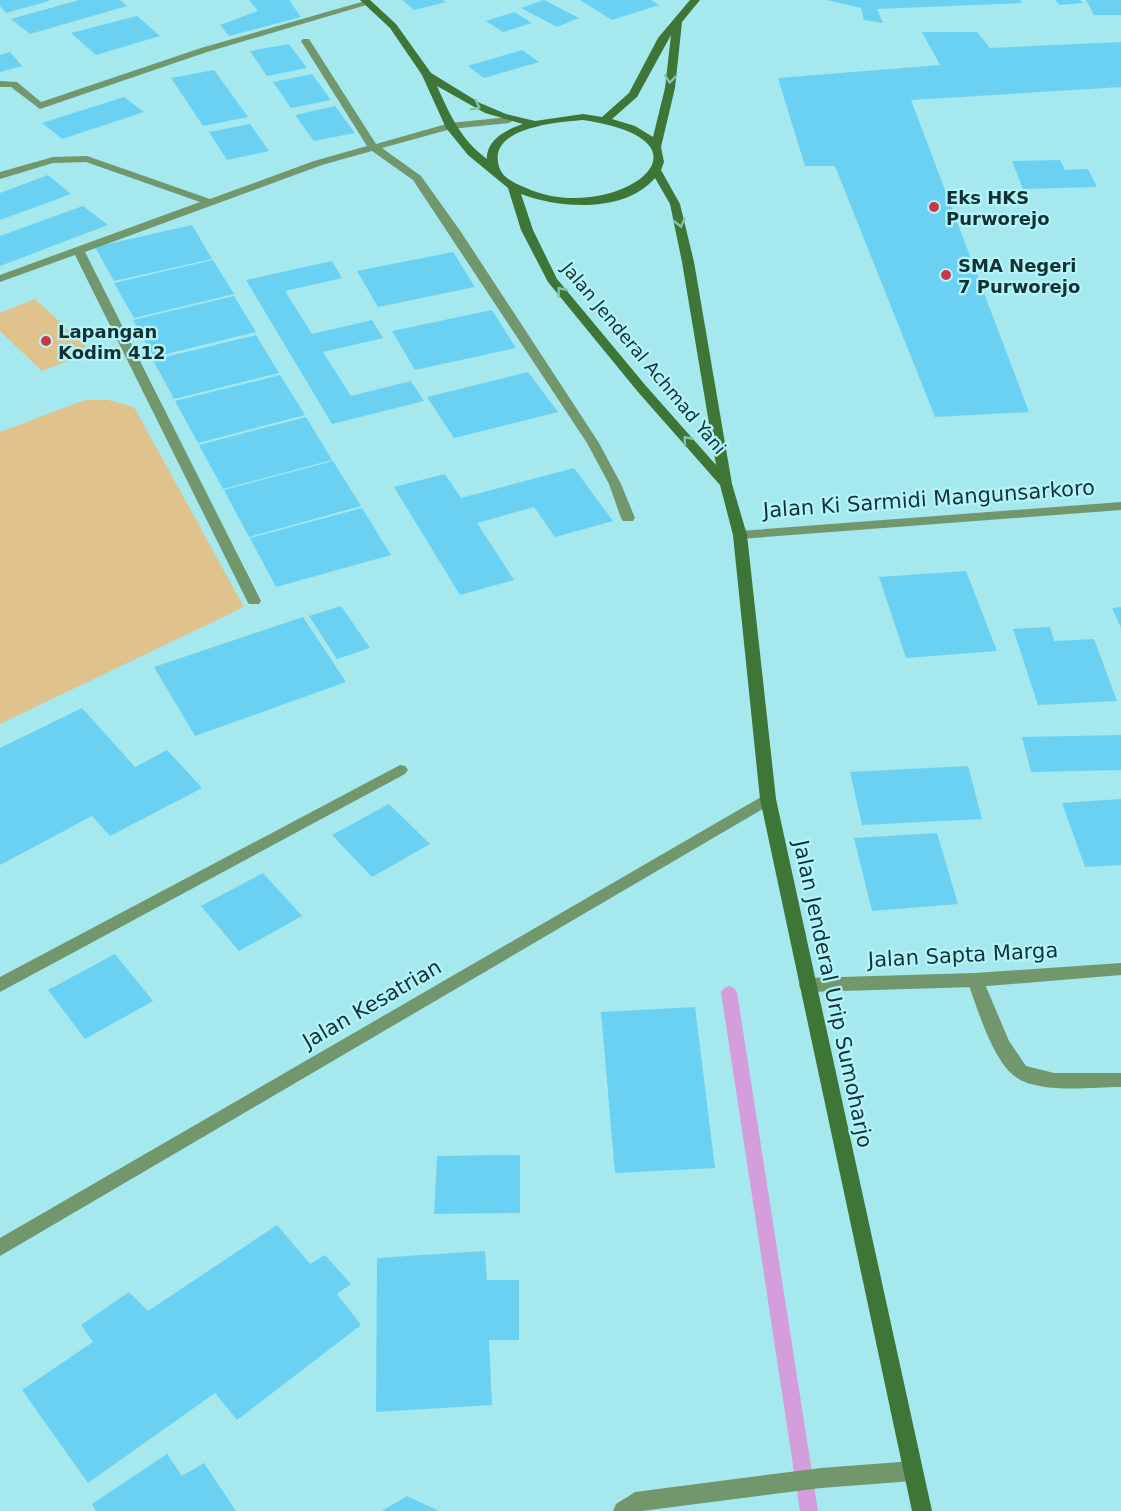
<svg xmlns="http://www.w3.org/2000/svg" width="1121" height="1511" viewBox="0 0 1121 1511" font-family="'DejaVu Sans',sans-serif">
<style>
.green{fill:#e0c28c}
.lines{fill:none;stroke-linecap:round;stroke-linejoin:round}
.stream{fill:#d49edd;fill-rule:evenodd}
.building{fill:#6bd1f2}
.service{fill:#72976d;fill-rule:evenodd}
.minor{fill:#72976d;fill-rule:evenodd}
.secondary{fill:#3d7636;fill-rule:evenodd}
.oneway{stroke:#83c2ac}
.poi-dot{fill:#c93943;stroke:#b2f5fa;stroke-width:2}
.labels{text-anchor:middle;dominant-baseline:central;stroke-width:4.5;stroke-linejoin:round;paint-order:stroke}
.far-poi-label{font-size:18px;font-weight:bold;fill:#153032;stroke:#b2f5fa;text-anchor:start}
.far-street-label{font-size:18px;fill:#153032;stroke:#b2f5fa}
.street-label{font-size:21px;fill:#153032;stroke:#b2f5fa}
</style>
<rect width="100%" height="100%" fill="#a5e8ed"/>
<path class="green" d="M35,299L92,352L42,371L0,331V313Z
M85,400H108L134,407L244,607L0,724V432Z"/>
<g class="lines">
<path class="stream" d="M729,986L734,988L737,992L818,1511H800L721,992L724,988Z"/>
</g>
<path class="building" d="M0,0H49V1L6,13L0,6Z
M79,0H120L127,6L30,34L11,19Z
M249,0H289L301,17L229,36L220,25L258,11Z
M402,0H443L446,2L414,10Z
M544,0L579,18L557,27L521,8Z
M580,0H651L659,5L612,20Z
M827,0H1020L1022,3L877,9L883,23L864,20L861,8Z
M1055,0H1080L1083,3L1060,5Z
M1086,0H1121V15H1094Z
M514,12L532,23L503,32L486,21Z
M137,16L160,36L96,55L71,33Z
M922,32H977L990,48L1121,42V87L911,100L1029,412L935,417L835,166H805L778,78L940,65Z
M289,44L307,68L267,76L250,51Z
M522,50L539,62L484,78L468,66Z
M10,52L22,66L0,72V55Z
M214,70L248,117L203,126L171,78Z
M312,74L331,100L291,108L273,82Z
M124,97L144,112L62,139L42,123Z
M335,106L355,133L314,141L295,115Z
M250,124L269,151L227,160L209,132Z
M1060,160L1065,170L1088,169L1097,187L1023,189L1012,161Z
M48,175L71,194L0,220V193Z
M83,206L108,225L0,266V236Z
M192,225L212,259L114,281L95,247Z
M453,252L475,287L378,307L357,271Z
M213,260L234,294L134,318L114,283Z
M332,261L342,278L285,291L312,334L372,320L383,338L323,352L351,396L411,381L424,401L332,424L246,280Z
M234,296L256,332L154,357L133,320Z
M492,310L516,348L415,370L392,331Z
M256,335L279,373L174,399L153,360Z
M528,372L558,412L454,438L427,397Z
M280,375L305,415L198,443L175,401Z
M306,417L332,460L223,489L199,445Z
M333,461L361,506L249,537L224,490Z
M574,468L613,521L555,537L534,507L477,523L514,580L460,595L394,487L445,474L461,498Z
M362,508L391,555L276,587L250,538Z
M966,571L997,651L906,658L879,577Z
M341,606L370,648L337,659L309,616Z
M1121,607V628L1112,608Z
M303,617L346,682L195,736L154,667Z
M1050,627L1054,641L1094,639L1117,701L1038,705L1013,629Z
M82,708L135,767L167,750L202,788L110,836L92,816L0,865V748Z
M1121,735V770L1031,772L1022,737Z
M968,766L982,819L862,825L850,772Z
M1121,799V865L1085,867L1062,803Z
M389,804L430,844L372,877L332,835Z
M937,833L958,904L872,911L854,838Z
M263,873L302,916L239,951L201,906Z
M115,954L153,1001L85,1039L48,990Z
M695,1007L715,1168L615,1173L601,1012Z
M520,1155V1213L434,1214L437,1156Z
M277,1225L310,1264L325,1255L351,1284L337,1294L361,1325L237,1420L215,1393L88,1483L22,1390L93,1342L81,1325L129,1292L148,1311Z
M485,1251L487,1280H519V1340H489L492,1405L376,1412L377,1258Z
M167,1454L182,1476L204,1463L236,1511H96L92,1504Z
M407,1496L439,1511H382Z"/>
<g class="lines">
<path class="service" d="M303,39H309L376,144L450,123L509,117L514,120L509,123L451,129L382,148L421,176L461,232L599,443L621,484L635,518L633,521H623L621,518L609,484L587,443L413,180L372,151L322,165L85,252L261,601L259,604H249L247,601L75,255L0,282V275L200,202L86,162L53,163L0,179V172L53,157L87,156L210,199L314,161L367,146L301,41Z
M400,765L405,766L408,770L405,774L0,992V977Z
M975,973L981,975L1009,1041L1026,1066L1054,1073H1121V1087C1091,1087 1037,1095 1013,1075C991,1056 977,1007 967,980L969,975Z
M913,1461L920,1464L923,1471L920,1478L913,1481L821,1488L642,1511H613L616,1504L635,1492L821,1468Z"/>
<path class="minor" d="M365,1L373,3L207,52L40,109L11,87H0V81L17,82L41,102L201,48Z
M1121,502V510L740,539L733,535L740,531Z
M768,793L773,795L776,799L773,803L0,1256V1238Z
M1121,963V975L975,987L807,992L801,990L799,985L801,980L807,978L975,973Z"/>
<path class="secondary" d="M360,0H370L396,24L431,73L480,103L506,114L535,121L583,114L602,117L629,93L658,38L690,0H700L682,22L675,88L661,147L664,162L661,170L680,204L694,262L732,484L747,535L776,799L932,1511H912L760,799L733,535L720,485L638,392L548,282L521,230L508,188L468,155L446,128L422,75L390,28ZM671,35L665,88L653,137L635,126L612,119L637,97ZM437,86L485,113L523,124C507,129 486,140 487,159C461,140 450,115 437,86ZM583,120C732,142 612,227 526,188C512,182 500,177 498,162C492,127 559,122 583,120ZM655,178L670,204L682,262L716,465L646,386L557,279L533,230L521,194C560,209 625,213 655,178Z"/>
</g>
<defs><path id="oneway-chevron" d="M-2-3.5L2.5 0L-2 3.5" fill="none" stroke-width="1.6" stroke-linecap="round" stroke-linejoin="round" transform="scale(1.5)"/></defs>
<g class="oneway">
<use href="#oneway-chevron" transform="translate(670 79) rotate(97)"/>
<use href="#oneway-chevron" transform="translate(476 106) rotate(26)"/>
<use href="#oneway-chevron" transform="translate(680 223) rotate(77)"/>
<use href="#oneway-chevron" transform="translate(561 291) rotate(-130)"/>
<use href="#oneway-chevron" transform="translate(687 440) rotate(-132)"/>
</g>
<g class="poi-dot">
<circle cx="934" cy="207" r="6"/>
<circle cx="946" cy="275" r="6"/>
<circle cx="46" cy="341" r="6"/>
</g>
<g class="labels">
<g class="far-poi-label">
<text x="946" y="197">Eks HKS<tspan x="946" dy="21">Purworejo</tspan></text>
<text x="958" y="265">SMA Negeri<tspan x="958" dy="21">7 Purworejo</tspan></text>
<text x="58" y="331">Lapangan<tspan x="58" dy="21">Kodim 412</tspan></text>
</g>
<g class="far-street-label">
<text transform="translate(644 358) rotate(50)">Jalan Jenderal Achmad Yani</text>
</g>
<g class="street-label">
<text transform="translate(929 499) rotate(-4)">Jalan Ki Sarmidi Mangunsarkoro</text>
<text transform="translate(963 955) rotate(-3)">Jalan Sapta Marga</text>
<text transform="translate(833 994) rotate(78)">Jalan Jenderal Urip Sumoharjo</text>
<text transform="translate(372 1004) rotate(-30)">Jalan Kesatrian</text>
</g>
</g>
</svg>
